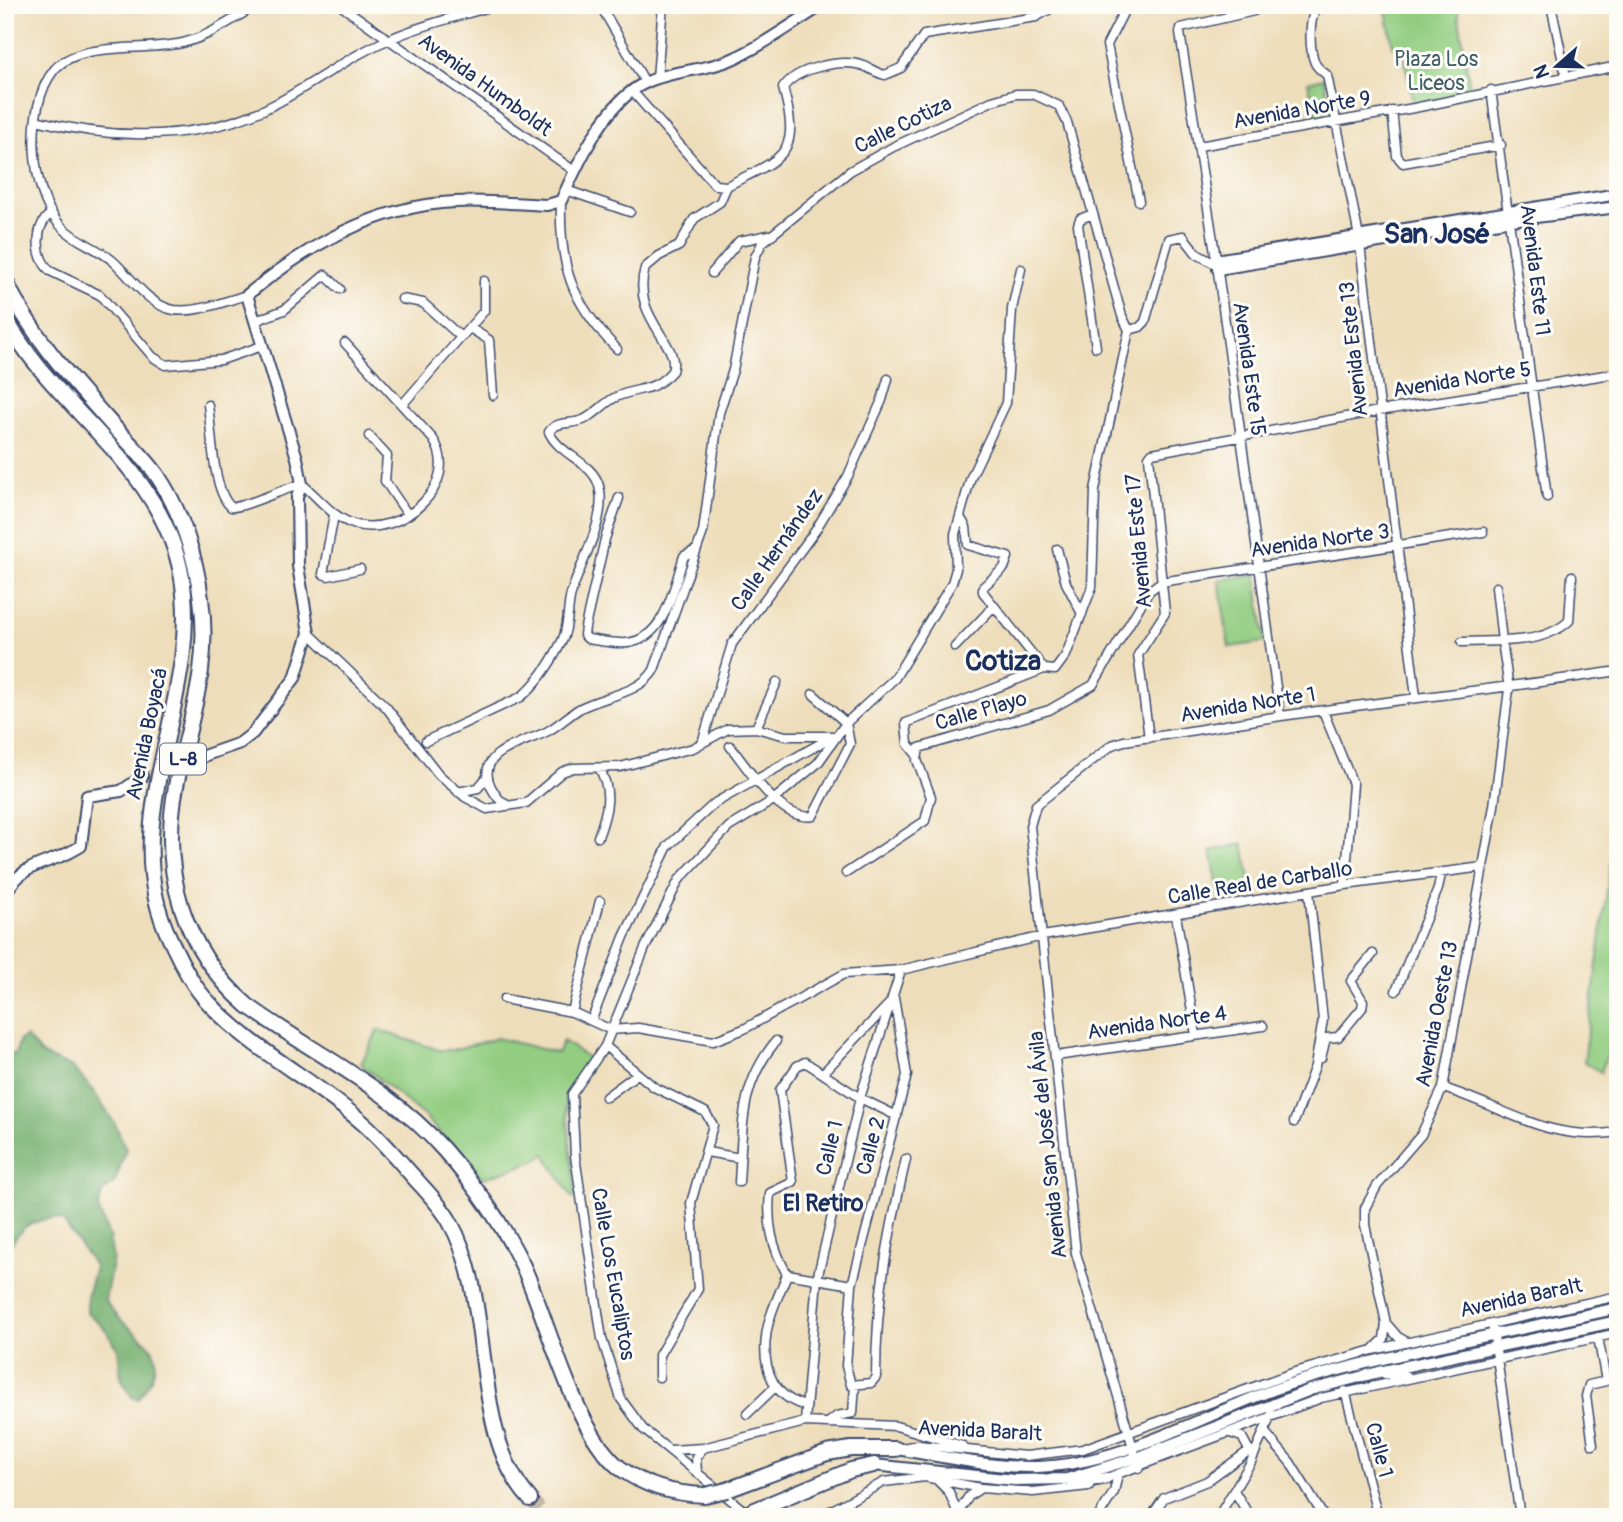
<svg xmlns="http://www.w3.org/2000/svg" width="1623" height="1522" viewBox="0 0 1623 1522" font-family="Pangolin,sans-serif">
<style>
.green{fill:#93cd81;stroke:#577e70;stroke-width:2}
.forest{fill:#76b06f;stroke:#487066;stroke-width:2}
.lines{fill:none;stroke-linecap:round;stroke-linejoin:round}
.stream{stroke:#5ba1d1;stroke-width:2.5}
.secondary-tunnel{stroke:#c4baa8;stroke-width:10;stroke-dasharray:10 5;stroke-linecap:butt}
.highway-tunnel{stroke:#c4baa8;stroke-width:14;stroke-dasharray:14 7;stroke-linecap:butt}
.street-casing{stroke:#3b496c;stroke-width:11}
.secondary-casing{stroke:#3b496c;stroke-width:14}
.highway-casing{stroke:#3b496c;stroke-width:18}
.street{stroke:#fff;stroke-width:8}
.secondary{stroke:#fff;stroke-width:10}
.highway{stroke:#fff;stroke-width:14}
.highway-bridge-casing{stroke:#3b496c;stroke-width:18;stroke-linecap:butt}
.highway-bridge{stroke:#fff;stroke-width:14}
.labels{text-anchor:middle;dominant-baseline:central;stroke-width:6;stroke-linejoin:round;paint-order:stroke}
.shield{fill:#fdfcf7;stroke:#5f6c8c;stroke-width:2}
.shield-label{font-size:19px;font-weight:bold;fill:#1b2f5e}
.park-label{font-size:21px;fill:#3f5e68;stroke:#fdfcf7}
.street-label{font-size:21px;fill:#1b2f5e;stroke:#fdfcf7}
.neighbourhood-label{font-size:23px;font-weight:bold;fill:#1b2f5e;stroke:#fdfcf7}
.district-label{font-size:28px;font-weight:bold;fill:#1b2f5e;stroke:#fdfcf7}
</style>
<rect width="100%" height="100%" fill="#fdfcf7"/>
<filter id="ink" filterUnits="userSpaceOnUse"><feTurbulence type="fractalNoise" baseFrequency=".0143" numOctaves="2"/><feDisplacementMap in="SourceGraphic" scale="14" xChannelSelector="R" yChannelSelector="G"/><feConvolveMatrix kernelMatrix="1 2 1 2 8 2 1 2 1" color-interpolation-filters="sRGB"/></filter>
<filter id="wash" filterUnits="userSpaceOnUse"><feTurbulence type="fractalNoise" baseFrequency=".00686" numOctaves="4" result="noise"/><feDisplacementMap in="SourceGraphic" scale="28" xChannelSelector="R" yChannelSelector="G"/><feGaussianBlur stdDeviation="1.57" result="paint"/><feColorMatrix in="noise" values="0 0 0 0 0 0 0 0 0 0 0 0 0 0 0 0 0 1.4 0 .05"/><feComposite in="paint" operator="in"/></filter>
<g filter="url(#wash)">
<rect width="100%" height="100%" fill="#eeddba"/>
<path class="green" d="M1385,5H1457L1471,95L1414,108L1402,46L1393,47Z
M1324,78L1332,113L1316,117L1308,82Z
M1256,574L1265,642L1229,647L1219,580Z
M1243,844L1254,896L1221,903L1211,851Z
M1612,853H1618V1024L1601,1072L1584,1062Z
M378,1030L439,1050H452L497,1038L557,1053L563,1041L590,1059L565,1096L576,1197H572L545,1154L535,1161L483,1178L424,1116L361,1064Z"/>
<path class="forest" d="M26,1037L42,1055L73,1068L91,1088L115,1124L126,1149L115,1182L102,1193L98,1208L109,1236L113,1258L105,1300C131,1345 183,1339 138,1399L132,1397L121,1378L118,1349L106,1330L87,1312V1296L95,1267L63,1221C56,1217 54,1218 47,1219C18,1225 22,1232 5,1252V1054H15L20,1040Z"/>
<g class="lines">
<path class="stream" d="M1611,1517L1618,1507"/>
</g>
</g>
<g filter="url(#ink)">
<g class="lines">
<path class="secondary-tunnel" d="M142,777L185,766"/>
<path class="highway-tunnel" d="M530,1499L547,1517"/>
<defs>
<path id="street" d="M340,5L573,170
M600,5L645,82
M1127,5L1107,45L1139,201
M1228,5L1230,16
M1319,5C1308,15 1309,49 1315,63C1317,68 1322,71 1327,75L1359,237L1416,697
M1551,5L1566,76
M1254,11L1181,28L1180,33L1217,265L1280,716
M657,78L663,5
M1491,90L1547,497
M632,91L715,185L727,186
M1392,111L1397,156L1403,163L1501,145
M36,120C114,141 206,142 279,102C316,82 351,55 390,39C423,24 461,16 496,5
M1199,146L1414,108L1618,66
M566,190L630,212
M561,201C559,266 571,302 617,349
M51,213C34,227 35,256 50,271L100,295L153,357L166,365L221,360L262,346
M1093,214L1080,219L1078,225L1096,347
M712,273L739,241L769,235
M247,295C225,301 198,313 174,310C149,306 131,277 113,261C97,247 74,241 60,225C29,191 25,106 54,70C80,39 148,53 186,42C212,35 234,18 257,5
M402,299L423,303L461,337
M255,321L284,310L325,275L340,289
M470,328L489,340L493,395
M1129,330L1140,327L1145,322L1169,239L1183,236L1197,254L1217,265
M208,405C212,431 212,490 231,507C240,509 286,488 302,484C319,498 332,517 353,524C400,539 463,484 433,439L345,343
M402,405L484,311V281
M369,436L387,456L385,481L408,515
M619,498L605,539L585,627L584,635L588,639C600,641 615,644 627,643C666,639 674,586 684,556L696,550
M334,515L323,574L328,576L360,569
M960,517L966,527L968,545L1008,557L1004,568L983,587V592L1044,669L1055,670L1066,655L1092,587L1095,490L1129,330
M1057,549L1066,583L1082,614
M309,633L386,707L439,775L465,797L487,809L526,803L562,772L573,768L620,767L693,748L728,729L756,728L786,736H835
M1462,642L1502,641L1496,587
M955,647L994,606
M1323,711L1353,784L1345,885
M756,728L777,682
M1149,738L1138,655L1165,613L1149,457L1152,453L1379,411L1618,373
M426,741L521,697C538,683 552,661 562,641C569,627 567,609 571,594C580,563 608,518 599,486C593,462 559,455 549,432C557,420 571,425 583,420C595,415 603,404 614,398C638,386 652,394 672,371C682,344 630,318 645,268L659,256L679,246L694,219L720,202L727,186C780,158 803,158 783,88C796,68 842,58 864,66C871,69 877,73 885,75L901,68L924,35L1036,17L1057,5
M702,743L732,644L815,531L848,476L882,400L888,379
M730,746C748,768 780,822 813,816L850,744L846,723L813,694
M916,754L908,744L906,723L1044,669
M458,792L478,788L487,777
M509,806C500,802 496,796 491,787C473,751 526,743 548,731C559,725 568,716 579,709C602,696 640,694 654,670L703,532L719,413L733,370L755,257L762,243L850,171L893,147L992,101L1016,94H1033L1059,106L1067,122L1122,316L1129,330
M598,837C607,813 613,791 599,768
M846,873L925,821L931,797L917,760L919,748L1049,710L1093,685L1149,591L1161,582L1483,532
M1176,915L1196,1035
M1396,991L1438,889L1441,874
M894,998L907,1075L852,1285L846,1366L851,1385L871,1383L876,1377C876,1297 888,1237 906,1159
M504,999L572,1012L611,1030L638,1028L713,1041L744,1029L844,974L901,970L1043,936L1345,885L1483,867
M572,1012L600,901
M592,1019L624,937L668,846L715,803L830,738
M605,1046L654,1087L705,1112L713,1125L691,1203L698,1289L659,1355V1377
M1056,1056L1263,1026
M1321,1058L1326,1038L1338,1037L1362,1008L1363,1001L1351,981L1373,954
M823,1073L891,1002
M1618,1086L1615,1092L1618,1131
M1443,1088C1506,1107 1546,1143 1618,1132
M606,1097L637,1074
M1294,1122L1315,1066L1323,1020L1309,891
M707,1152L740,1158
M739,1182C743,1126 739,1086 776,1041
M787,1274C772,1247 767,1224 770,1193L793,1182L780,1090L797,1066L805,1062L860,1098L897,1116
M1386,1323L1398,1337L1407,1342
M1493,1330L1520,1517
M1373,1350L1384,1339L1386,1323L1365,1225V1208L1377,1186L1421,1135L1443,1088L1494,806L1509,689L1502,641C1526,640 1550,638 1569,621L1572,576
M1345,1391L1378,1517
M806,1406C774,1398 762,1369 766,1337C768,1316 780,1293 787,1274L852,1285
M747,1414L774,1388
M805,1422L817,1279L860,1098L901,970
M828,1423L837,1416L853,1413L855,1385
M1264,1431L1290,1462L1324,1517
M1230,1433L1242,1437L1251,1454
M1593,1445L1586,1396L1589,1385L1606,1381L1598,1337
M902,1448L918,1445L1026,1456L1083,1449L1295,1372L1373,1350L1618,1296
M671,1450L703,1448L805,1422L896,1426L963,1446
M1139,1468L1076,1253L1030,826L1036,805L1112,745L1124,741C1177,734 1229,724 1281,716C1393,700 1506,688 1618,671
M697,1472L696,1457L703,1448
M1104,1479L1321,1398L1618,1333
M938,1481L949,1492L958,1514
M1235,1492L1250,1517
M747,1513L643,1429L621,1399L602,1339L575,1156L572,1094L605,1046L645,948L679,880L729,827L772,801L818,763L846,723L895,678L952,583L956,569L955,534L971,477L1006,403L1012,309L1021,269
M958,1513L969,1496L981,1488L1033,1492L1089,1486
M819,1517L884,1482L925,1477L980,1488
M1098,1517L1114,1492L1118,1474
M1151,1517L1164,1498L1207,1481L1250,1450
M1218,1517L1251,1462L1271,1415"/>
<path id="secondary" d="M1216,260L1618,194
M1218,269L1511,220L1618,207
M191,765L206,755L240,743L253,733L295,678L309,633L298,566L297,497L302,484L297,458L247,295C307,246 375,206 455,202C486,200 516,204 547,205L561,201C578,163 606,100 647,82C673,70 704,71 730,60C763,46 793,23 823,5
M5,894C25,859 51,866 81,846L87,796L121,791L142,777
M1385,1373L1406,1377
M896,1449C942,1456 990,1468 1038,1467C1132,1464 1222,1402 1313,1377C1413,1349 1516,1331 1618,1308
M874,1465L1014,1480L1067,1479L1142,1456L1310,1390L1379,1372L1618,1321
M1070,1480L1079,1483L1107,1478"/>
<path id="highway" d="M5,280C31,336 74,382 115,428C129,443 145,458 157,475C181,511 196,556 201,599C211,667 189,721 176,786C160,871 182,949 248,1006C313,1053 390,1088 444,1150C475,1185 501,1221 522,1264C548,1319 574,1432 620,1468C644,1486 675,1494 705,1495
M5,317C55,412 162,463 182,578C202,700 113,821 170,939C181,962 192,986 210,1004C254,1051 315,1081 363,1123C380,1138 396,1157 411,1174C424,1189 440,1204 450,1222C496,1303 468,1431 530,1499
M727,1490L827,1453L851,1449H896
M762,1507L851,1470L874,1465"/>
</defs>
<use href="#street" class="street-casing"/>
<use href="#secondary" class="secondary-casing"/>
<use href="#highway" class="highway-casing"/>
<use href="#street" class="street"/>
<use href="#secondary" class="secondary"/>
<use href="#highway" class="highway"/>
<defs>
<path id="highway-bridge" d="M705,1495L727,1490
M738,1517L762,1507"/>
</defs>
<use href="#highway-bridge" class="highway-bridge-casing"/>
<use href="#highway-bridge" class="highway-bridge"/>
</g>
</g>
<g class="labels">
<rect class="shield" x="160" y="743.5" width="46" height="31" rx="5"/>
<g class="shield-label">
<text x="183" y="759">L-8</text>
</g>
<g class="park-label">
<text x="1436" y="59">Plaza Los<tspan x="1436" dy="24">Liceos</tspan></text>
</g>
<g class="street-label">
<text transform="translate(485 85) rotate(36)">Avenida Humboldt</text>
<text transform="translate(1302 110) rotate(-10)">Avenida Norte 9</text>
<text transform="translate(903 125) rotate(-26)">Calle Cotiza</text>
<text transform="translate(1535 270) rotate(83)">Avenida Este 11</text>
<text transform="translate(1354 349) rotate(-96)">Avenida Este 13</text>
<text transform="translate(1249 369) rotate(82)">Avenida Este 15</text>
<text transform="translate(1462 380) rotate(-9)">Avenida Norte 5</text>
<text transform="translate(1139 541) rotate(-95)">Avenida Este 17</text>
<text transform="translate(1320 541) rotate(-8)">Avenida Norte 3</text>
<text transform="translate(777 550) rotate(-55)">Calle Hernández</text>
<text transform="translate(1248 705) rotate(-9)">Avenida Norte 1</text>
<text transform="translate(981 711) rotate(-16)">Calle Playo</text>
<text transform="translate(147 734) rotate(-78)">Avenida Boyacá</text>
<text transform="translate(1260 883) rotate(-9)">Calle Real de Carballo</text>
<text transform="translate(1437 1014) rotate(-79)">Avenida Oeste 13</text>
<text transform="translate(1157 1023) rotate(-8)">Avenida Norte 4</text>
<text transform="translate(1048 1145) rotate(-96)">Avenida San José del Ávila</text>
<text transform="translate(871 1146) rotate(-75)">Calle 2</text>
<text transform="translate(830 1148) rotate(-76)">Calle 1</text>
<text transform="translate(613 1274) rotate(80)">Calle Los Eucaliptos</text>
<text transform="translate(1521 1298) rotate(-12)">Avenida Baralt</text>
<text transform="translate(980 1431) rotate(3)">Avenida Baralt</text>
<text transform="translate(1379 1450) rotate(75)">Calle 1</text>
</g>
<g class="neighbourhood-label">
<text x="823" y="1203">El Retiro</text>
</g>
<g class="district-label">
<text x="1437" y="234">San José</text>
<text x="1003" y="661">Cotiza</text>
</g>
</g>
<rect width="1623" height="1522" fill="none" stroke="#fdfcf7" stroke-width="28"/>
<g transform="translate(1557 66) rotate(250)" stroke="#fdfcf7" stroke-width="5" paint-order="stroke">
<path d="M0-5L12 26L0 18L-12 26Z" fill="#1b2f5e"/>
<text y="-10" font-size="19" font-weight="bold" text-anchor="middle" fill="#1b2f5e">N</text>
</g>
</svg>
